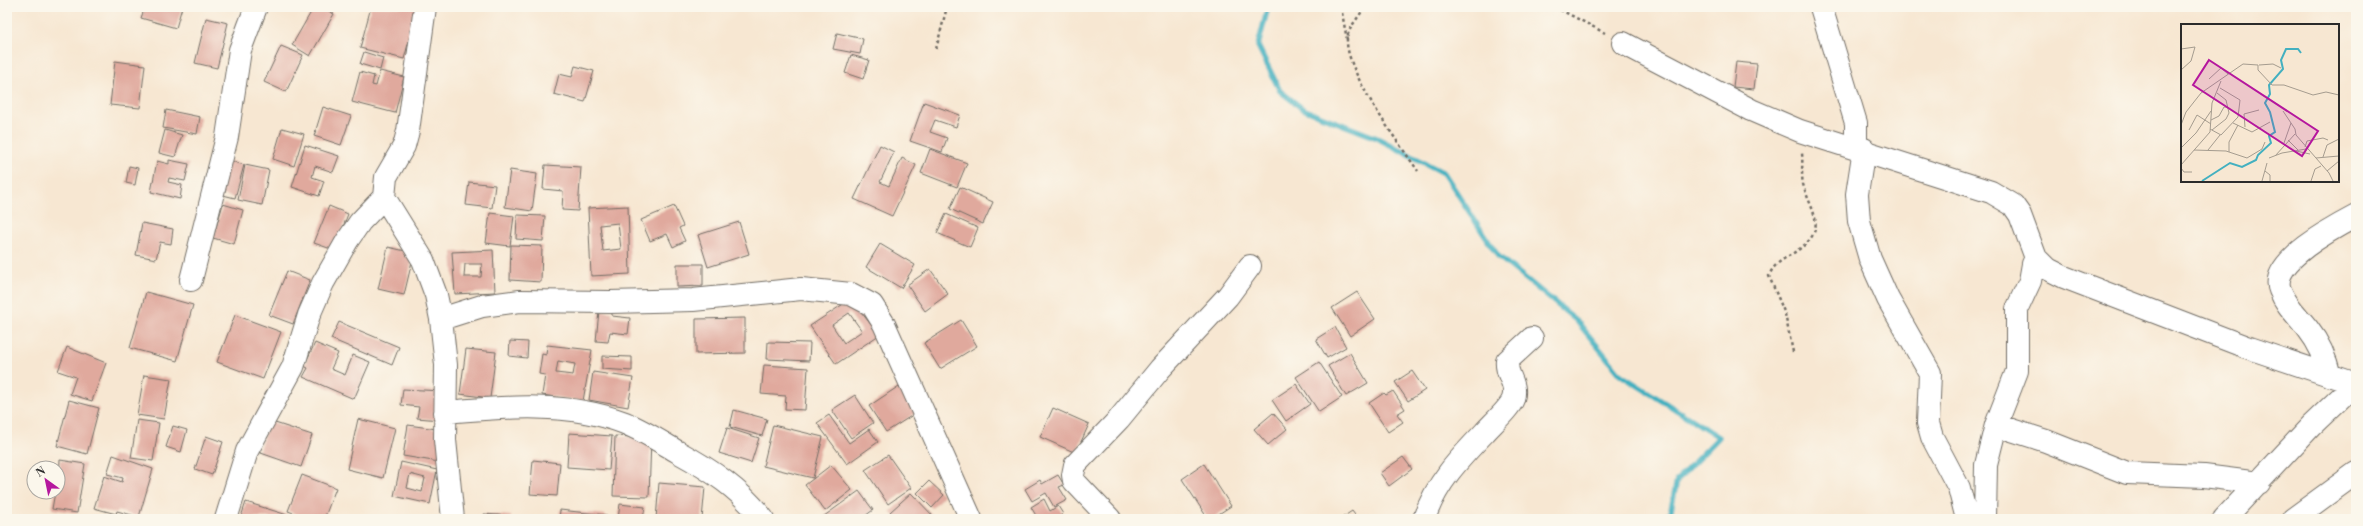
<svg xmlns="http://www.w3.org/2000/svg" width="2363" height="526" viewBox="0 0 2363 526" font-family="'Libre Bodoni',serif">
<style>
.lines{fill:none;stroke-linecap:round;stroke-linejoin:round}
.stream{stroke:#43b0c0;stroke-width:5.5}
.building{fill:#e0a99d;fill-rule:evenodd}
.minor-casing{stroke:#726d65;stroke-width:24}
.path{stroke:#726d65;stroke-width:2.5;stroke-dasharray:3 3;stroke-linecap:butt}
.minor{stroke:#fff;stroke-width:22}
.inset-river{fill:none;stroke:#43b0c0;stroke-width:2}
.inset-road{fill:none;stroke:#a59c8f;stroke-width:1}
.view{fill:#b5179e;fill-opacity:0.15;stroke:#b5179e;stroke-width:2}
.inset-edge{fill:none;stroke:#2b2b2b;stroke-width:2}
</style>
<rect width="100%" height="100%" fill="#fbf7ec"/>
<filter id="ink" filterUnits="userSpaceOnUse"><feTurbulence type="fractalNoise" baseFrequency=".025" numOctaves="2"/><feDisplacementMap in="SourceGraphic" scale="8" xChannelSelector="R" yChannelSelector="G"/><feConvolveMatrix kernelMatrix="1 2 1 2 8 2 1 2 1" color-interpolation-filters="sRGB"/></filter>
<filter id="wash" filterUnits="userSpaceOnUse"><feTurbulence type="fractalNoise" baseFrequency=".012" numOctaves="4" result="noise"/><feDisplacementMap in="SourceGraphic" scale="16" xChannelSelector="R" yChannelSelector="G"/><feGaussianBlur stdDeviation="0.9" result="paint"/><feColorMatrix in="noise" values="0 0 0 0 0 0 0 0 0 0 0 0 0 0 0 0 0 1.4 0 .05"/><feComposite in="paint" operator="in"/></filter>
<g filter="url(#wash)">
<rect width="100%" height="100%" fill="#f7e7d2"/>
<g class="lines">
<path class="stream" d="M1268,7L1258,46L1280,91L1303,109L1377,138L1444,173L1498,256L1576,320L1621,375L1719,437L1677,480L1669,519"/>
</g>
<g id="blocks">
<path class="building" d="M145,7H182L176,28L141,18Z
M314,7H322L334,14L310,56L292,45Z
M371,7H418L404,59L360,48Z
M206,18L228,23L217,68L195,63Z
M837,33L863,39L860,54L833,49Z
M281,46L303,55L286,92L264,82Z
M364,52L383,58L380,70L360,64Z
M851,55L869,60L863,79L845,73Z
M115,61L145,65L140,108L110,105Z
M1736,62L1757,64L1754,89L1733,87Z
M575,66L594,71L585,102L554,94L559,74L572,77Z
M380,71L404,77L395,113L352,102L360,72L374,76L372,85L376,86Z
M924,102L960,115L956,127L935,120L930,132L947,138L942,152L910,141Z
M323,107L351,116L341,145L314,136Z
M166,110L200,117L197,134L163,128Z
M282,128L304,134L294,166L273,159Z
M165,130L182,135L175,157L159,153Z
M305,145L339,156L333,172L315,166L312,177L324,181L319,196L292,187Z
M880,145L894,152L880,182L889,186L902,158L916,165L892,216L854,199Z
M930,149L967,163L957,187L921,173Z
M169,160L189,164L185,181L169,178L168,182L182,185L180,199L151,192L157,161L169,164Z
M228,160L244,165L235,198L219,194Z
M245,165L269,170L262,205L238,200Z
M545,165L581,167L578,211L562,210L563,191L543,189Z
M129,166L138,168L135,185L126,183Z
M510,170L537,174L532,211L505,207Z
M469,182L495,185L492,208L466,205Z
M960,187L993,202L983,224L950,209Z
M223,204L243,210L234,244L213,238Z
M329,206L348,214L334,250L314,243Z
M628,206L630,274L591,276L588,208ZM618,223L621,249L603,251L600,225Z
M674,206L683,226L679,228L685,241L673,247L667,234L650,241L641,220Z
M490,213L514,216L510,246L486,243Z
M946,214L978,228L970,247L937,233Z
M517,215L545,216L543,241L516,239Z
M739,222L749,254L708,267L698,235Z
M142,223L173,229L171,244L160,242L156,259L136,255Z
M880,244L915,265L901,288L866,267Z
M511,245L542,246L541,282L510,280Z
M388,247L414,253L404,295L378,289Z
M493,250L495,292L455,294L452,252ZM465,264H482L481,277H464Z
M677,264H703V286L677,287Z
M930,269L948,294L925,311L907,285Z
M287,271L310,280L293,324L269,315Z
M146,292L193,305L177,361L130,348Z
M1357,292L1375,319L1350,336L1332,308Z
M851,299L879,335L836,364L810,326ZM849,313L862,331L844,343L832,325Z
M599,311L612,312V316L630,318L628,334L610,332L608,342L596,341Z
M235,315L281,332L263,379L217,362Z
M745,318V353L696,354V319Z
M961,320L977,346L940,369L924,343Z
M339,322L399,347L392,365L331,339Z
M1335,327L1346,347L1327,358L1316,339Z
M510,341L528,342L527,358L509,356Z
M768,342L810,343L809,361L767,359Z
M315,343L338,353L331,369L345,375L353,355L370,362L354,399L303,377L308,368L304,366Z
M547,345L592,350L583,401L542,395L545,375L539,374L542,354L546,355ZM558,361L575,364L573,375L556,373Z
M67,347L106,363L92,401L70,394L76,377L58,371Z
M466,349L496,352L490,398L460,394Z
M1350,353L1368,383L1346,396L1328,366Z
M602,356L632,357V371L602,369Z
M1319,362L1342,397L1319,412L1296,377Z
M764,365L808,368L805,410L785,409L786,396L761,394Z
M1412,371L1425,390L1408,401L1395,382Z
M593,372L633,378L628,407L589,400Z
M144,375L171,379L164,419L137,415Z
M1296,384L1310,404L1286,421L1272,400Z
M899,386L916,413L886,432L869,406Z
M403,389L443,391L440,420L417,418L419,407L401,405Z
M1393,391L1405,409L1397,414L1403,422L1388,432L1369,403L1384,393L1386,395Z
M855,395L873,423L851,438L832,410Z
M69,400L99,408L87,454L57,446Z
M1053,408L1089,424L1076,453L1040,437Z
M734,410L767,419L762,436L730,427Z
M1273,413L1287,429L1268,445L1254,429Z
M829,415L849,443L869,429L878,442L847,464L817,423Z
M358,419L395,428L383,478L347,469Z
M137,420L159,423L153,461L131,458Z
M269,421L312,435L301,467L258,452Z
M408,425L444,430L439,462L403,456Z
M773,425L823,437L813,478L763,466Z
M173,426L187,430L181,452L166,447Z
M727,428L759,438L751,463L719,453Z
M569,433L612,436L609,470L567,467Z
M206,436L223,442L212,475L195,469Z
M615,436L651,438L649,497L613,496Z
M113,455L153,469L139,517L117,511L116,514L94,508L104,476L122,482L123,478L107,474Z
M888,455L911,488L888,504L865,470Z
M1403,457L1412,469L1389,486L1380,473Z
M60,460L85,464L77,513L52,509L55,492H58Z
M533,460L560,463L557,496L530,494Z
M401,462L437,470L430,504L394,496ZM410,474L425,478L422,492L407,488Z
M1204,464L1231,506L1211,519H1208L1182,479Z
M831,465L852,490L825,511L805,485Z
M302,475L336,488L324,519H309L288,511Z
M1058,475L1064,485L1059,487L1067,500L1054,507L1046,493L1032,501L1025,489L1040,480L1042,484Z
M929,481L944,495L932,508L917,493Z
M659,483L705,487L702,519H656Z
M859,491L873,510L861,519H820Z
M911,493L936,519H897L890,512Z
M1044,499L1050,511L1058,506L1063,514L1055,519H1038L1031,507Z
M246,502L300,519L241,517Z
M620,504L645,507L643,519H618Z
M560,510L606,515V519H559Z
M1352,511L1358,519H1340Z
M484,514L511,516V519H484Z"/>
</g>
</g>
<g filter="url(#ink)">
<use href="#blocks" fill-opacity="0" stroke="#726d65" stroke-width="1"/>
<g class="lines">
<defs>
<path id="minor" d="M425,7L408,131L404,146L386,177L384,197L423,260L436,295L441,319L446,365L445,440L453,519
M1821,7L1856,123V147
M1623,43L1751,110L1800,131L1991,192L2013,205L2020,215L2036,258L2046,268L2064,277L2246,347L2356,384
M1864,149L1857,194L1859,221L1870,259L1888,299L1930,373L1928,423L1932,437L1959,488L1967,519
M191,280L227,137L240,50L256,7
M441,319L482,306L520,301L610,302L693,300L801,289L851,294L872,305L884,324L971,519
M2330,376C2326,359 2319,343 2308,329C2298,316 2286,306 2280,290C2268,262 2337,226 2356,216
M445,412C503,407 570,401 625,423C644,431 661,442 678,452C711,470 740,489 763,519
M1996,425L2046,441L2127,473L2204,476L2259,483
M226,519L247,451L293,367L309,315L323,283L347,241L360,222L384,197
M1110,519L1074,481L1073,475L1075,465L1119,419L1160,369L1228,296L1250,266
M1424,519C1436,483 1459,459 1485,432C1492,424 1510,408 1513,399C1518,383 1505,375 1507,361L1532,338
M1985,519L1986,465L1996,425L2017,371V309L2030,281L2033,264L2036,258
M2224,519L2311,426L2355,384
M2293,519L2356,473"/>
</defs>
<use href="#minor" class="minor-casing"/>
<path class="path" d="M1341,7L1347,40
M1364,7C1359,19 1346,28 1347,43C1349,77 1398,142 1418,171
M1555,7L1605,33
M936,49L947,7
M1793,352L1785,314L1769,276C1774,262 1787,258 1798,250C1830,228 1810,210 1803,184C1801,174 1803,164 1802,153"/>
<use href="#minor" class="minor"/>
</g>
</g>
<g transform="translate(2181 24)">
<rect width="158" height="158" fill="#f7e7d2"/>
<path class="inset-river" d="M21,157L49,139L61,143L75,136L77,131L90,119L88,112L94,108L89,88L84,79L89,70L88,61L102,45L100,36L105,25H117L120,29"/>
<path class="inset-road" d="M0,25L14,23L10,37L0,46M78,41L92,40L100,44M28,55L40,44L47,50M102,87L114,105L115,111L148,149L152,157M30,96L38,92L43,83H47M52,99L71,108L89,98M0,101L5,88L20,69L62,40L77,41V46L91,61H103L132,71L145,68L158,71M64,103L63,90L78,86M29,105L40,111L57,93L59,76L39,64M8,106L16,91L30,100M31,106L45,95L48,89L45,76L36,69M107,116L117,126M103,119L110,99M124,123L126,117L142,114L147,116M0,124L15,109L30,87M13,126L45,127L66,134L81,125L84,118M27,126L39,111M115,127L129,130M48,128V118L57,101M94,132L114,110M142,133L146,121L158,115M88,134L101,129L125,125M135,134L158,132M0,141L29,108L31,79L40,57M0,144L3,148H11M84,147L89,151V157M146,147L158,137M81,157L86,139M130,157L134,145L140,142"/>
<path class="view" d="M28,36L137,107L121,132L12,61Z"/>
<rect width="158" height="158" class="inset-edge"/>
</g>
<rect width="2363" height="526" fill="none" stroke="#fbf7ec" stroke-width="24"/>
<g transform="translate(46 480) rotate(327)"><circle r="19" fill="#fbf7ec" stroke="#a8a59f"/>
<path d="M0-3L7 15L0 10L-7 15Z" fill="#b5179e"/>
<text y="-6" font-size="11" font-weight="bold" text-anchor="middle" fill="#2b2b2b">N</text>
</g>
</svg>
